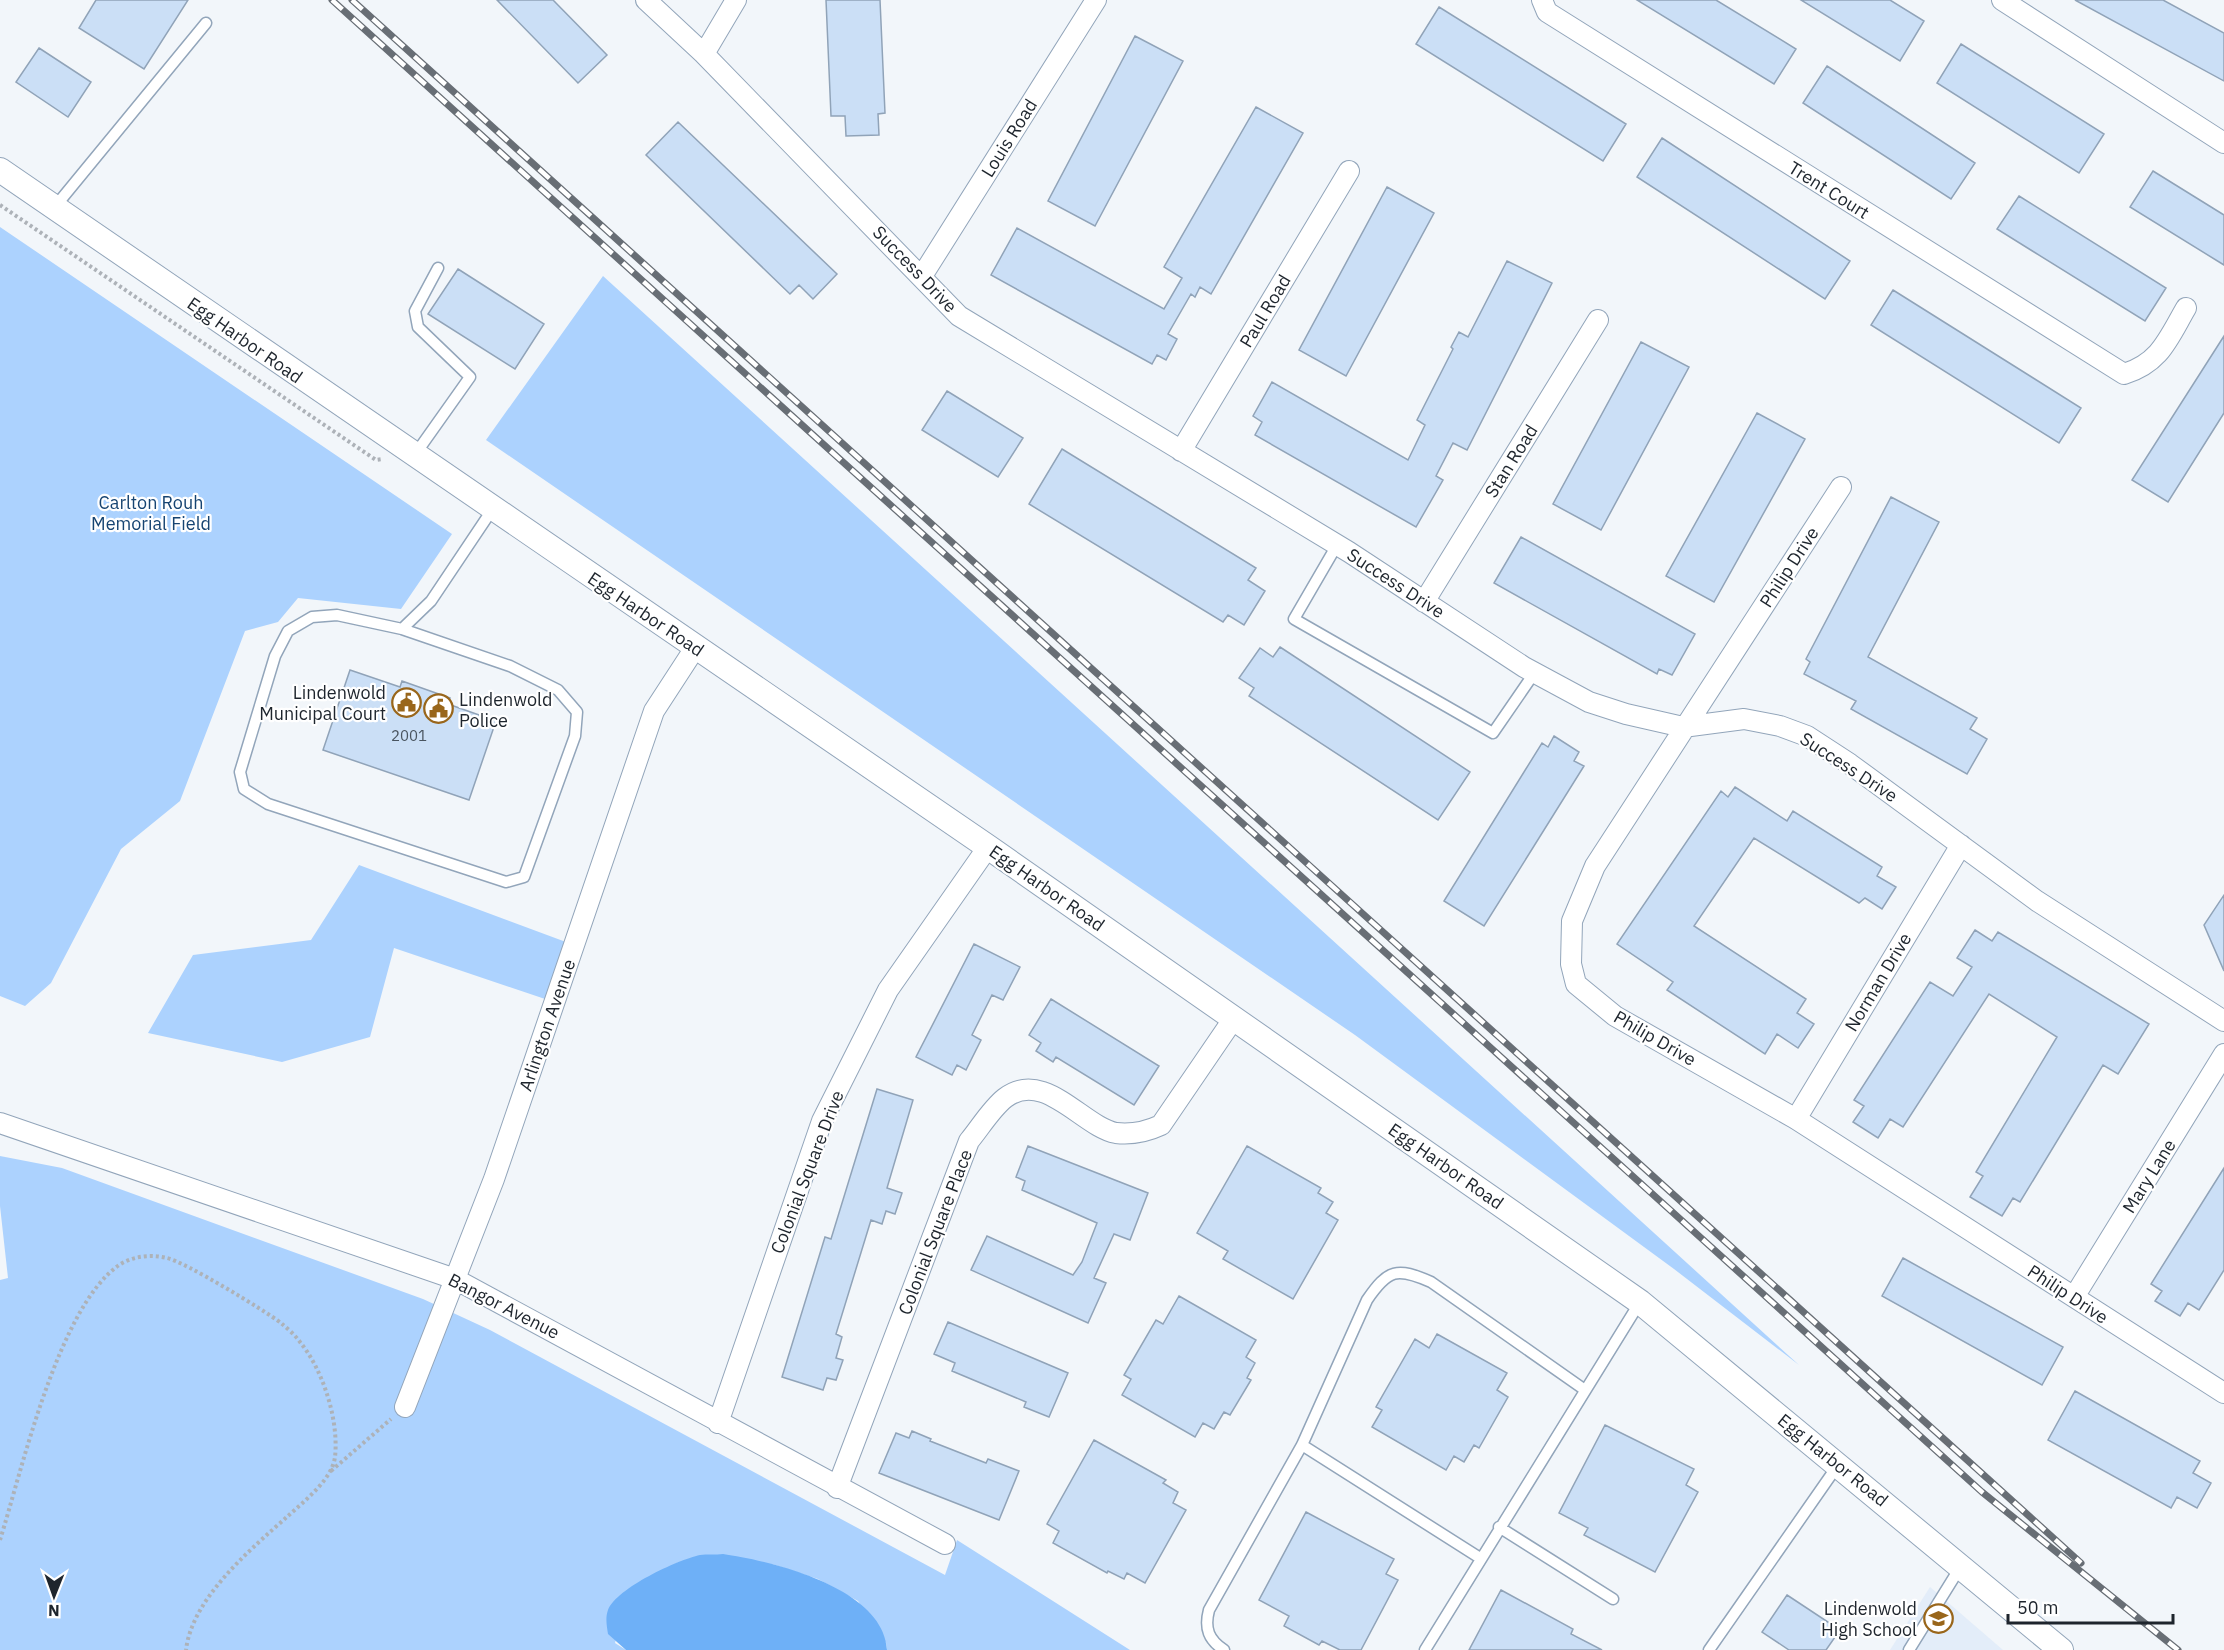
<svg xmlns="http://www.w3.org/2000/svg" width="2224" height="1650" viewBox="0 0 2224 1650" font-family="'IBM Plex Sans',sans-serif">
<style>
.built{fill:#e3edf9}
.green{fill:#acd2fe}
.water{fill:#6eb0f7}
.building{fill:#cbdff6;stroke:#90a3b8;stroke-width:1.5}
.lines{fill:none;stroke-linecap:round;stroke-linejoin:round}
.service-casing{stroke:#92a5ba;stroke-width:13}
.minor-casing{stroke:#92a5ba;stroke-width:22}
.tertiary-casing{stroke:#92a5ba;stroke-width:26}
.path{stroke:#adb2b8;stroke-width:4;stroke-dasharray:3 3;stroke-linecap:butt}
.service{stroke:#fff;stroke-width:10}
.minor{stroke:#fff;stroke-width:20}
.tertiary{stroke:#fff;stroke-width:24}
.rail-casing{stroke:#686e75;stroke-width:7}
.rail{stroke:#fff;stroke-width:4.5;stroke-dasharray:14;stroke-linecap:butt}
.labels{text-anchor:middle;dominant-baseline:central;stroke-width:4.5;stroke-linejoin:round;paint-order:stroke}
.number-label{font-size:15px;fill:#49545f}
.street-label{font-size:18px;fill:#1e252d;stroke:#fff}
.park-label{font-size:18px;fill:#164472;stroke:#fff}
.poi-label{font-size:18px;fill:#1e252d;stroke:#fff;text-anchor:end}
</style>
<rect width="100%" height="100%" fill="#f2f6fa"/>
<path class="built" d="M1930,1587L2003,1650H1890Z"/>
<path class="green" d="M0,227L452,534L401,609L298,598L278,622L245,631L180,801L121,849L51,983L25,1006L0,996Z
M603,276L1799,1365L1674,1269L1355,1035L486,440Z
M359,865L574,945L554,1002L394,948L370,1037L282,1062L148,1033L193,955L311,940Z
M0,1156L62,1168L423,1299L490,1330L945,1575L957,1540L1130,1650H887L886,1643L858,1601L818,1579L772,1564L679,1562L630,1588L615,1643L626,1650H0V1280L8,1278L0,1206Z"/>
<path class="water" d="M723,1554C772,1561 884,1588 887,1650H626L608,1634C607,1627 605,1618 608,1610C617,1588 677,1560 700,1555C707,1554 716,1555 723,1554Z"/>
<path class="building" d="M96,0H188L144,69L79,28Z
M497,0H553L607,55L578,83Z
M826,0H880L885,113L878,114L879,135L846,136L845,116H831Z
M1637,0H1716L1796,49L1774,84Z
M1801,0H1890L1924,21L1900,61Z
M2075,0H2163L2224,33V81Z
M1439,7L1626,124L1603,161L1416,44Z
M1135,36L1183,61L1095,226L1048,201Z
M1961,44L2104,134L2079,173L1937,83Z
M39,48L91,82L68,117L16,82Z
M1827,66L1975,163L1951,199L1803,103Z
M1256,107L1303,133L1211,294L1200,287L1195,297L1191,294L1168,334L1177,339L1166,360L1157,355L1152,364L991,275L1017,228L1164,309L1182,278L1164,267Z
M678,122L837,274L813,299L799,285L790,294L646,155Z
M1662,138L1850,261L1825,299L1637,177Z
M2153,171L2224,215V265L2130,207Z
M1387,187L1434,213L1346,376L1299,350Z
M2019,196L2166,288L2145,321L1997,229Z
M1507,261L1552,283L1467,450L1453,443L1436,476L1443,480L1416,527L1255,435L1262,422L1253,416L1272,382L1408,460L1425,425L1417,420L1453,349L1451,347L1459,332L1468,337Z
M458,269L544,324L515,369L428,314Z
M1893,290L2081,408L2059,443L1871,325Z
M2224,336V413L2168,502L2132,480Z
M1641,342L1689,367L1601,530L1553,504Z
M947,391L1023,438L998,477L922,430Z
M1757,413L1805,439L1714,602L1666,576Z
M1062,449L1256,568L1248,580L1265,591L1244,625L1228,615L1223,622L1029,504Z
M1891,497L1939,522L1868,657L1977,718L1970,729L1987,739L1967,774L1851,709L1856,701L1804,674L1810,662L1806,659Z
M1521,537L1695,634L1672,675L1659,669L1657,674L1494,583Z
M1280,647L1470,772L1438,820L1249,696L1254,688L1239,678L1260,648L1273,657Z
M350,670L400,687L402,681L450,698L448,704L496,721L469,800L323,750Z
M1554,736L1579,752L1574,761L1584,766L1484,926L1444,901L1542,743L1548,747Z
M1735,787L1787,821L1793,811L1882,867L1877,876L1896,887L1882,909L1865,898L1859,903L1754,838L1694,926L1806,999L1797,1013L1814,1024L1798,1048L1777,1034L1765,1054L1667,990L1673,982L1617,944L1721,791L1728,797Z
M2224,895V971L2204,925Z
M1975,930L1992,941L1998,932L2149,1024L2118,1074L2103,1065L2020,1202L2013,1198L2002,1216L1970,1197L1983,1176L1976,1172L2057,1037L1989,994L1903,1127L1890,1119L1878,1138L1853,1122L1864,1106L1854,1100L1930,982L1953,996L1972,967L1957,958Z
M974,944L1020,967L1003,1000L992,995L972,1035L981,1040L966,1070L957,1065L952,1075L916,1057Z
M1051,999L1159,1066L1134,1105L1056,1057L1053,1062L1036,1051L1041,1043L1029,1035Z
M877,1089L913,1100L887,1188L902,1193L895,1214L886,1211L882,1224L871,1220L836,1334L842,1337L836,1358L843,1360L836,1380L827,1378L823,1390L782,1377L825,1237L831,1239Z
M1028,1146L1148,1193L1130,1240L1114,1234L1094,1278L1106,1283L1088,1323L971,1270L987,1236L1073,1275L1082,1262L1097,1223L1022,1190L1025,1181L1016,1177Z
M1247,1146L1321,1188L1318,1193L1333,1202L1326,1213L1338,1220L1293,1299L1223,1259L1228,1251L1197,1233Z
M2224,1168V1270L2199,1310L2188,1303L2180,1316L2155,1301L2162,1291L2151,1284Z
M1903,1258L2063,1347L2042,1385L1882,1296Z
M1179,1296L1256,1340L1246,1357L1255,1363L1247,1378L1251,1380L1230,1415L1224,1412L1214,1429L1203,1423L1195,1437L1122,1395L1131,1379L1124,1375L1156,1320L1163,1324Z
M948,1322L1068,1373L1049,1417L1024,1407L1026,1402L952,1371L955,1363L934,1354Z
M1437,1334L1507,1373L1497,1390L1508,1397L1479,1448L1474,1445L1464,1462L1454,1456L1446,1470L1372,1427L1382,1410L1376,1407L1415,1339L1429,1348Z
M2075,1391L2200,1461L2193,1473L2211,1483L2197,1508L2177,1497L2171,1508L2048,1440Z
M1605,1425L1694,1469L1686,1485L1698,1492L1655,1572L1584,1535L1588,1528L1559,1513Z
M912,1431L931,1439L930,1441L986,1463L988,1459L1019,1471L999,1520L879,1473L896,1433L909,1438Z
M1094,1440L1166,1480L1163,1483L1178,1492L1173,1503L1186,1510L1145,1583L1127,1573L1124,1579L1108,1571L1107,1573L1053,1543L1059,1531L1047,1524Z
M1306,1512L1394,1559L1386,1574L1398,1580L1361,1650H1340L1322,1641L1319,1645L1284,1626L1289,1616L1259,1600Z
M1501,1590L1573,1629L1571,1634L1602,1650H1469Z
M1787,1595L1840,1630L1826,1650H1789L1762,1632Z"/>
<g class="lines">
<defs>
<path id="service" d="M54,208L206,23
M414,456L470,377L418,327L415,311L438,268
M1337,545L1294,619L1493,733L1535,672
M402,629L510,666L558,690L577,712L575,736L524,877L506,882L268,804L244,789L240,772L275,656L288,631L312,617L337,615L402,629L431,601L492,510
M1302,1445L1480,1558
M1499,1527L1613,1599
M1224,1650C1209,1640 1204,1629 1209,1610L1302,1445L1367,1300C1388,1269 1397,1267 1431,1282L1585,1390
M1425,1650L1640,1302
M1709,1650L1838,1465
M1909,1650L1961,1566"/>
<path id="minor" d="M646,0L704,54L959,316L1349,552L1524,667L1589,702L1626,714L1683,727L1744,719L1780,726L1807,736L1850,764L2037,901L2224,1021
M1542,0L1547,12L2124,374C2160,363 2168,339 2186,308
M2002,0L2224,143
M704,54L736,0
M922,276L1096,0
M1181,451L1349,171
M1841,487L1595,866L1572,921L1571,964L1576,984L1615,1016L1796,1119L2224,1393
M1424,602L1598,320
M1796,1119L1961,845
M0,1123L455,1279L945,1544
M2074,1297L2224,1054
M405,1407L494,1179L654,711L695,648
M718,1423L822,1121L888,990L988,847
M837,1488L969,1141C980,1128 991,1109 1005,1098C1044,1068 1083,1127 1116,1133C1133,1135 1146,1132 1161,1125L1234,1018"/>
<path id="tertiary" d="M0,170L988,847L1640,1302L2061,1650"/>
</defs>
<use href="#service" class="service-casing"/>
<use href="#minor" class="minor-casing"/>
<use href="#tertiary" class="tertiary-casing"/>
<path class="path" d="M0,205L376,460L383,459
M331,1471L391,1419
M0,1540C22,1470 58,1308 119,1265C133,1256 151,1254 167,1258C185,1262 264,1310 281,1323C287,1328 295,1335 300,1342C323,1370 339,1420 335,1457C332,1480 304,1501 288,1516C251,1549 192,1598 186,1650"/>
<use href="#service" class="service"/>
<use href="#minor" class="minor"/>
<use href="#tertiary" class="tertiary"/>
<defs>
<path id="rail" d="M332,0L1982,1492L2178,1650
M352,0L2081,1563"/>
</defs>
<use href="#rail" class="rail-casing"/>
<use href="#rail" class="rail"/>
</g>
<defs>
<symbol id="civic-ring" viewBox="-11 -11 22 22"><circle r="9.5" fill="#fff" stroke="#99661b" stroke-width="1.5"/><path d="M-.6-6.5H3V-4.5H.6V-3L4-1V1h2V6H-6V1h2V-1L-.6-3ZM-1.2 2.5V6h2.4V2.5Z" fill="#99661b"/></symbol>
<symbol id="school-ring" viewBox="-11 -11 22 22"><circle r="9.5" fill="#fff" stroke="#99661b" stroke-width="1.5"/><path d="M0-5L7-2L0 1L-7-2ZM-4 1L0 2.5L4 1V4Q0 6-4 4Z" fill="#99661b"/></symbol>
</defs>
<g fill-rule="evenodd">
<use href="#civic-ring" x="390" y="686" width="33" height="33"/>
<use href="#civic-ring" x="422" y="692" width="33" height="33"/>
<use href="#school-ring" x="1922" y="1602" width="33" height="33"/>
</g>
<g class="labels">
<g class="number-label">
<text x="409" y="735">2001</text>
</g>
<g class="street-label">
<text transform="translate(1009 138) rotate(-58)">Louis Road</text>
<text transform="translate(1829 190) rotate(32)">Trent Court</text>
<text transform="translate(915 269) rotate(46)">Success Drive</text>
<text transform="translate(1265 311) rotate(-59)">Paul Road</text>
<text transform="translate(245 340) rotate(35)">Egg Harbor Road</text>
<text transform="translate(1511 461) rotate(-58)">Stan Road</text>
<text transform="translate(1789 567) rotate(-57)">Philip Drive</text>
<text transform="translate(1396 583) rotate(33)">Success Drive</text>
<text transform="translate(646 614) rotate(34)">Egg Harbor Road</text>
<text transform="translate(1849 767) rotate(33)">Success Drive</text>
<text transform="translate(1047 888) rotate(35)">Egg Harbor Road</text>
<text transform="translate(1878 982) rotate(-59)">Norman Drive</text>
<text transform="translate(547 1025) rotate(-71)">Arlington Avenue</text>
<text transform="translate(1655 1038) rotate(30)">Philip Drive</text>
<text transform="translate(1446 1166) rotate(35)">Egg Harbor Road</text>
<text transform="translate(807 1172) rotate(-69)">Colonial Square Drive</text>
<text transform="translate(2149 1176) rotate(-58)">Mary Lane</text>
<text transform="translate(935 1232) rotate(-69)">Colonial Square Place</text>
<text transform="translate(2068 1294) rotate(33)">Philip Drive</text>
<text transform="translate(504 1306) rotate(27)">Bangor Avenue</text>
<text transform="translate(1833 1460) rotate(39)">Egg Harbor Road</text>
</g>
<g class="park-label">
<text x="151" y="502">Carlton Rouh<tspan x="151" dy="21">Memorial Field</tspan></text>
</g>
<g class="poi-label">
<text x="386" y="692">Lindenwold<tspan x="386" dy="21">Municipal Court</tspan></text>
<text x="459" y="699" text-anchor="start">Lindenwold<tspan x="459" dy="21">Police</tspan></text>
<text x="1917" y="1608">Lindenwold<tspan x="1917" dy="21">High School</tspan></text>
</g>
</g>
<g transform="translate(54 1596) rotate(181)" stroke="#ffffff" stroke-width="4.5" paint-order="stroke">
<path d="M0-4.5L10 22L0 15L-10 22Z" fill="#1e252d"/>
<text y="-9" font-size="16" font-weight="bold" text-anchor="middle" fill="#1e252d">N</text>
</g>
<path d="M2008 1614v9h165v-9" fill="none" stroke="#1e252d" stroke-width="3"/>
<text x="2017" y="1614" font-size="18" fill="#1e252d" stroke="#ffffff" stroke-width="4.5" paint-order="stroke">50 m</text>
</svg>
